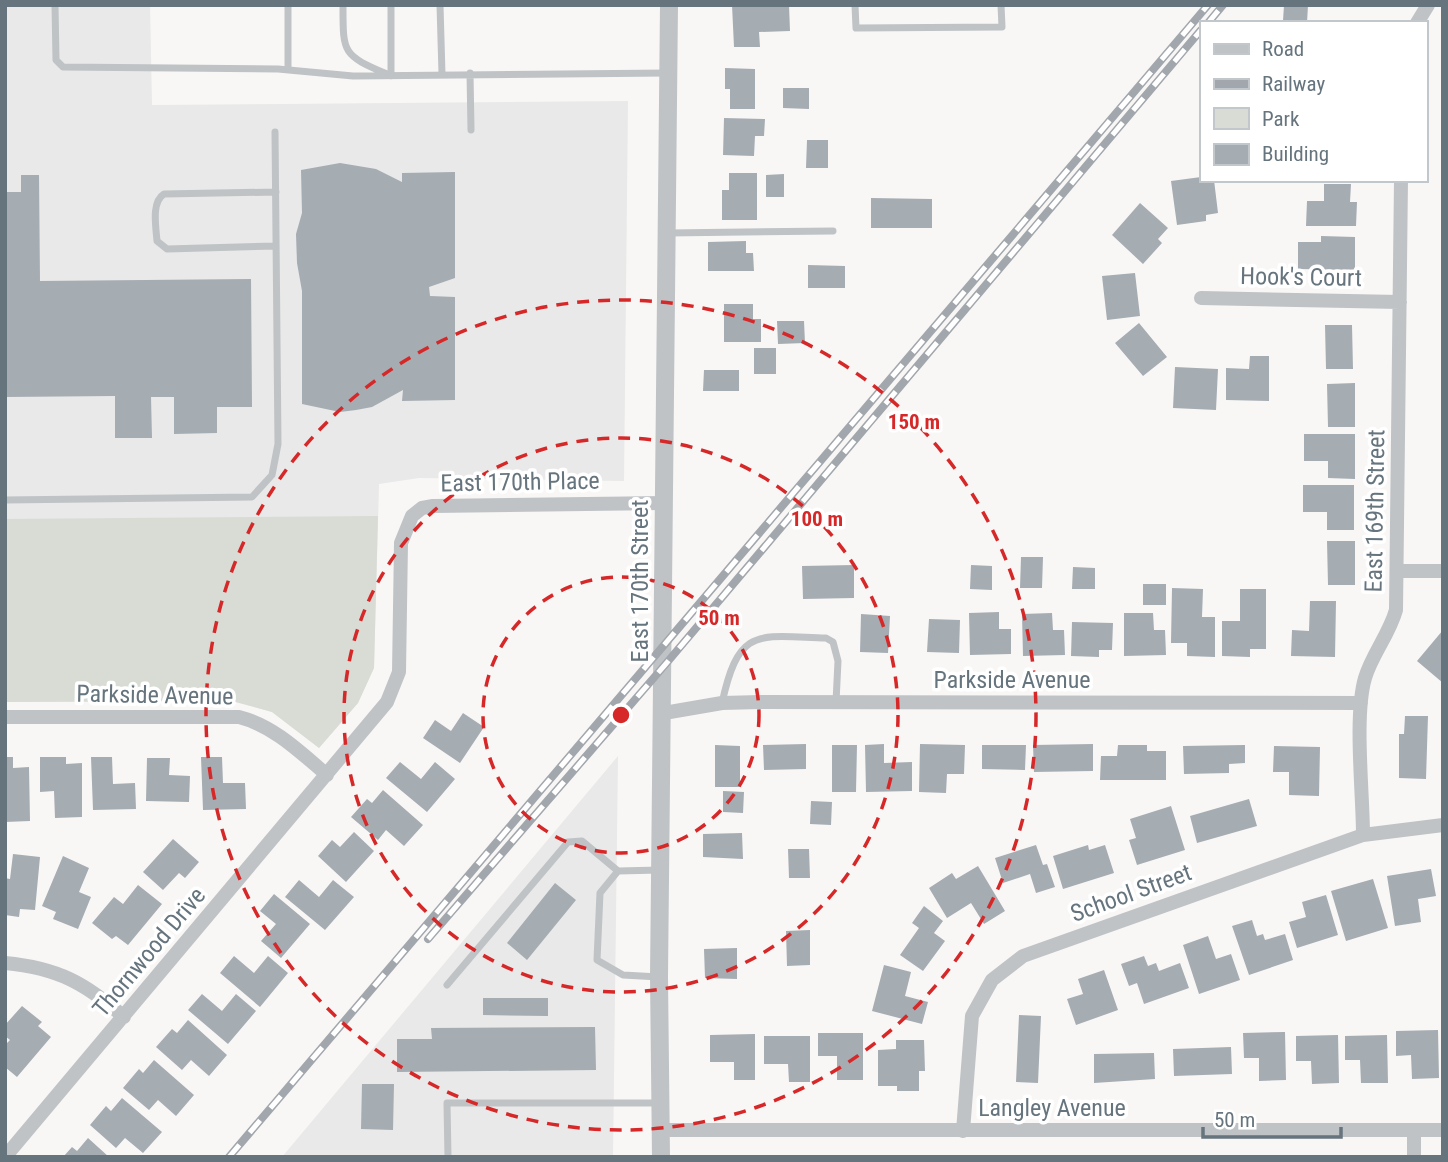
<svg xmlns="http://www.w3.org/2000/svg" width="1448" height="1162" viewBox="0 0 1448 1162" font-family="'Roboto Condensed',sans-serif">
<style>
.built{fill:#e8e9e8}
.green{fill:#d8dcd5}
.building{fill:#a5acb2}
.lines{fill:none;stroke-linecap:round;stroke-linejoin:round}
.service{stroke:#bfc3c6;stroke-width:7}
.minor{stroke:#bfc3c6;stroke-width:14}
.tertiary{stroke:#bfc3c6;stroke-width:18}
.rail-casing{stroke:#a1a7ac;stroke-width:8}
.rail{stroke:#fff;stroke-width:5;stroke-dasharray:16;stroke-linecap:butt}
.ring{fill:none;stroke:#d62828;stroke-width:3.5;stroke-dasharray:12 9}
.labels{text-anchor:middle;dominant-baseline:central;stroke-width:7;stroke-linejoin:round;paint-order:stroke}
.street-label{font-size:24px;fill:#66747d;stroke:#fff}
.centre{fill:#d62828;stroke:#fff;stroke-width:3.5}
.ring-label{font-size:21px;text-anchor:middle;font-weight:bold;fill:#d62828;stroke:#fff;stroke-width:7;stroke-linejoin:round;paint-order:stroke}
</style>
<rect width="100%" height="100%" fill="#f8f7f5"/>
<path class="built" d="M5,5H150L152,105L628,101L624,481L419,478L379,484L374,668L358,703L319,748L272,712L232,701L5,702Z
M618,756L613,1157H282Z"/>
<path class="green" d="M378,516L374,668L358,703L319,748L272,712L232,701L5,702V519Z"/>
<path class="building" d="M732,5H789L790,31L759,32L760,47H734Z
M1284,5H1308L1307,23L1283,21Z
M725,68L755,69V109H730V89H725Z
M783,88H809V109L783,108Z
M724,118L765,119L764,136H755L754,156L723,155Z
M807,140H828V168H806Z
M340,163L376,169L402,182V173L455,172V278L429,287L430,296L455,297V400L402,401L403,390L372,407L356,410L340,412L302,404V291L297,263L296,234L302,213L301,170Z
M729,173H757V220H722V190H729Z
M784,174V197H766V175Z
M21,175H39L40,281L251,279L252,407H217V433L174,434V397H151L152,438H115V396L5,397V192H21Z
M1201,177V180H1214L1218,213L1206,215V221L1177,225L1171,181Z
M1324,184H1351L1350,202H1357L1356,226H1306L1307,201H1324Z
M871,198L932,199V228H871Z
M1140,203L1168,228L1158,239L1162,243L1143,264L1112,235Z
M1321,236L1355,237V270L1298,269V242H1321Z
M746,241V253H753L754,271H708V242Z
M808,265L845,266V288H808Z
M1135,273L1140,316L1107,320L1102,276Z
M724,304H753V319H761V342H724Z
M777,321H804L805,343L778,344Z
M1139,323L1167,357L1143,376L1115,343Z
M1325,325H1352L1353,369H1326Z
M754,348H776V374H754Z
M1250,356H1269V401L1226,400V368L1249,369Z
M1175,367L1218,369L1216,410L1173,408Z
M704,370H739V391H703Z
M1355,383V427H1328L1327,384Z
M1304,434H1355V479L1328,478V461H1304Z
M1303,485H1354V530H1327V512H1303Z
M1327,541H1355V585H1328Z
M1021,557H1043L1042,588H1020Z
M854,565V598L803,599L802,566Z
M971,565L992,566V590L970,589Z
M1073,567L1095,568V589H1072Z
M1143,584H1166V605H1143Z
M1172,588L1203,589L1202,617H1215V657L1187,656V643H1171Z
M1240,589H1266V649H1250V657L1222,656V621H1240Z
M1310,601H1336L1335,657L1291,656L1292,630L1309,631Z
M999,612V629H1011V654L970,655L969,613Z
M1052,613L1053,630H1064L1065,655L1023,656L1022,614Z
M1124,613H1153L1154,630H1165L1166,655L1124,656Z
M861,614L890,616L888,653L860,652Z
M929,619L960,620L959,653L927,652Z
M1072,622L1113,623L1112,650H1099V657L1071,656Z
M1443,630V683L1417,661Z
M463,713L484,727L460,763L423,738L435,720L451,731Z
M1405,716H1428L1426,779L1399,778V734H1404Z
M806,744V769L764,770L763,745Z
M884,744V763L912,762V791L866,792L865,745Z
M920,744L965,745L964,774H947L946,793L919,792Z
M1093,744V771L1034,772L1033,745Z
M715,745L740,746V787H715Z
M832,745H857L856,792H832Z
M982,745H1026L1025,770L982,769Z
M1118,745H1147V751H1166V780H1100L1101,756H1117Z
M1245,745V763L1229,764V773L1184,774L1183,746Z
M1274,746L1320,747L1319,796L1289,795V772H1273Z
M5,757H13V768L29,767L30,821L5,822Z
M40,757H66V764L82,763V817L55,818L54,791L40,792Z
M91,757H112L113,784L135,783L136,809L93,810Z
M201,757H222L223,783H245L246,809L203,810Z
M147,758H170L169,775L190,776L189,802L146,801Z
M400,762L421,779L435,762L455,779L427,812L386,778Z
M383,790L423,825L404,846L386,830L378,840L351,817L367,799L372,803Z
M723,791L744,792L743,813L723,812Z
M1249,799L1257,826L1197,843L1190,816Z
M811,801L832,802L831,825L810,824Z
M1171,806L1185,850L1137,865L1129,840L1136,838L1130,819Z
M354,832L374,851L346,882L318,856L332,840L340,847Z
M742,833L743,859L703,857V834Z
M173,839L199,862L185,878L179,873L163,890L143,872Z
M1036,845L1043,865L1047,864L1055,887L1036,893L1030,874L1003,883L995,858Z
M1088,845L1089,850L1105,845L1114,873L1063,889L1053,856Z
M788,849H809L810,878H789Z
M13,854L40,857L35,910L20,909L19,917L5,915V878L10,879Z
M63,856L89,868L79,892L91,897L78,929L53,919L56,912L42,906Z
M978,866L1005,911L984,924L971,903L947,918L929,888L952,873L956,879Z
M1431,869L1436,896L1418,899L1421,922L1395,926L1387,876Z
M1373,879L1388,928L1346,941L1331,891Z
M299,880L319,897L333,880L354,897L325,930L285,897Z
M555,883L576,900L527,960L507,943Z
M138,885L162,904L128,945L116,936L112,939L92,923L114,897L123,904Z
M274,894L310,924L281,958L261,941L276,924L260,911Z
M1326,895L1338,935L1297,948L1289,922L1306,917L1302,902Z
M924,906L943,921L934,933L945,941L923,971L900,955L919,928L912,923Z
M1252,920L1257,936L1263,934L1265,940L1285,934L1293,960L1249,975L1232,926Z
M810,930V965L787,966L786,931Z
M1208,936L1216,959L1231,954L1240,980L1199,994L1183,945Z
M737,948V979L705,978L704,949Z
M234,956L254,973L268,956L288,973L260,1007L220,973Z
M1144,956L1148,966L1156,963L1159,971L1180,963L1189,988L1144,1004L1137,983L1129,986L1121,964Z
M884,965L911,972L905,996L928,1002L922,1024L872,1011Z
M1104,970L1118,1010L1076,1025L1067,999L1083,994L1078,979Z
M202,994L222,1011L236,994L256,1011L228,1044L188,1010Z
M483,998H548V1016L483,1015Z
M22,1006L42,1022L38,1026L51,1037L17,1077L5,1067V1045L10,1040L5,1036V1025Z
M1019,1015L1041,1016L1038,1083L1016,1082Z
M188,1020L227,1055L209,1076L191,1060L182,1070L156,1047L172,1029L177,1033Z
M595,1027L596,1070L397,1072V1039H432L431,1028Z
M1438,1030L1439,1078L1412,1079L1411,1055L1396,1056V1031Z
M1285,1032L1286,1080L1259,1081V1058H1244L1243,1033Z
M818,1033H863V1080H837V1056H818Z
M755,1034V1080H734V1062H710V1035Z
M1338,1035L1339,1083L1312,1084L1311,1061H1296V1036Z
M1387,1035L1388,1083H1361L1360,1060H1345V1036Z
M764,1036H810V1082H789L788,1064H764Z
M896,1040H924L925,1071H919V1091H897V1086H878V1050L896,1049Z
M1231,1047L1232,1074L1174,1076L1173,1049Z
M1154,1053L1155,1079L1094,1083V1054Z
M154,1060L194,1095L176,1116L158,1100L149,1110L123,1088L139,1069L143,1073Z
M362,1084H394L393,1130L361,1129Z
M122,1098L162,1132L143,1153L125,1138L116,1148L90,1125L106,1106L111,1111Z
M88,1138L109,1157H63L72,1147L77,1151Z"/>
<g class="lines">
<path class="service" d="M55,5L56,60L63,67L278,69L353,76L668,73
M288,5V70
M343,5C343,53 342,55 387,74
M440,5L442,74
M855,5L856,28L1002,27L1001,5
M470,73L471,130
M391,76V5
M276,192L164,194C151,202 156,227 157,241L167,249L276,246
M668,233L833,231
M5,500L252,497L272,475L278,444L275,132
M722,703C739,626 757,636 826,638L833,642L838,661L836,702
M659,977L623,975L597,960L600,893L618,871L660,870
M447,985L568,842L582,841L618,871
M448,1157L447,1103H660"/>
<path class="minor" d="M1417,23L1428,5
M1201,298L1400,302
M1397,571H1443
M664,713L722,703L760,702L1361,703
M5,717H239C274,726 300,752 327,775
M1363,835C1363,793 1354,716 1365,678C1372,654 1389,635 1396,610L1401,180
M5,963C58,968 85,983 124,1017
M661,1130H1443
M963,1131L972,1016L992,980L1023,956L1363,835L1443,825
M5,1157L387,702L399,672L401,543L412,516L422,508L433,506L665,503
M1414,1157V1131"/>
<path class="tertiary" d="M661,1157L659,977L669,5"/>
<defs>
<path id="rail" d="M1208,23L1223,5
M428,939L664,666L1201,30
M229,1157L1208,5"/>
</defs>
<use href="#rail" class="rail-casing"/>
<use href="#rail" class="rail"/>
</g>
<g class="ring">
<circle cx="621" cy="715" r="138"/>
<circle cx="621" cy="715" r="277"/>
<circle cx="621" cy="715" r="415"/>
</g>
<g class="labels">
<g class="street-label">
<text transform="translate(1301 277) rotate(1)">Hook's Court</text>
<text transform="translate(520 482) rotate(-1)">East 170th Place</text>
<text transform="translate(1375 511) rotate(-89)">East 169th Street</text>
<text transform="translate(640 581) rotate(-90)">East 170th Street</text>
<text x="1012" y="680">Parkside Avenue</text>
<text transform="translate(155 695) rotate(1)">Parkside Avenue</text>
<text transform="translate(1131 893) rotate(-20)">School Street</text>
<text transform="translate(149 952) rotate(-50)">Thornwood Drive</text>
<text x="1052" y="1108">Langley Avenue</text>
</g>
</g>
<circle cx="621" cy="715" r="10" class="centre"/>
<g class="ring-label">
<text x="914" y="429">150 m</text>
<text x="817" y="526">100 m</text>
<text x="719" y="625">50 m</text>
</g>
<rect width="1448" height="1162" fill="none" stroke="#66747d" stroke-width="14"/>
<rect x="1200" y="21" width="228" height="161" fill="#ffffff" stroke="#c2c7cb" stroke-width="2"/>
<rect x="1214" y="44" width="35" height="10" fill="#bfc3c6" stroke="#c2c7cb" stroke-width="2"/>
<text x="1262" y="56" font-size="21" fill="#66747d">Road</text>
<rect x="1214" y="79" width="35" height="10" fill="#a1a7ac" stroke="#c2c7cb" stroke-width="2"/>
<text x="1262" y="91" font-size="21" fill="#66747d">Railway</text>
<rect x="1214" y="108" width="35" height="21" fill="#d8dcd5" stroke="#c2c7cb" stroke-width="2"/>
<text x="1262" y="126" font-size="21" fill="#66747d">Park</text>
<rect x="1214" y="144" width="35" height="21" fill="#a5acb2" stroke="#c2c7cb" stroke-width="2"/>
<text x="1262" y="161" font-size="21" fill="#66747d">Building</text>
<path d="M1203 1127v10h138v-10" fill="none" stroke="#66747d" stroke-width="3.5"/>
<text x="1214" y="1127" font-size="21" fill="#66747d" stroke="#ffffff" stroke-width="5" paint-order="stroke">50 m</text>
</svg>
